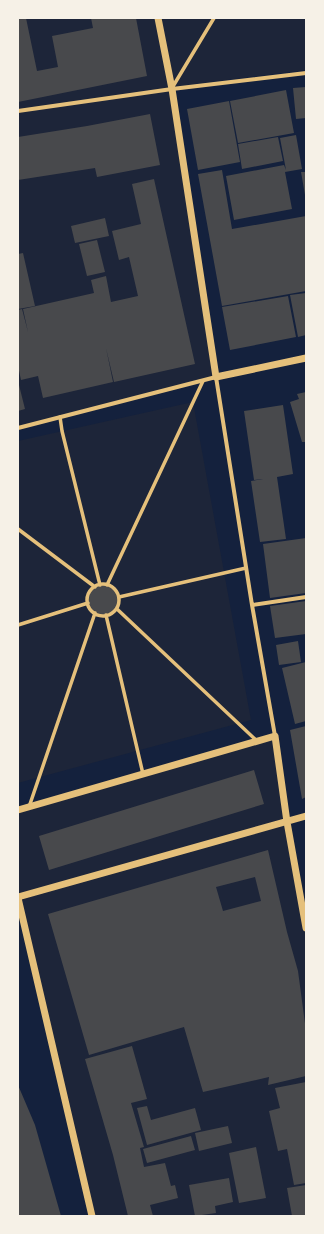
<svg xmlns="http://www.w3.org/2000/svg" width="324" height="1234" viewBox="0 0 324 1234" font-family="Ubuntu,sans-serif">
<style>
.green{fill:#1d2539}
.building{fill:#48494c;fill-rule:evenodd}
.lines{fill:none;stroke-linecap:round;stroke-linejoin:round}
.pedestrian{stroke:#e5c07b;stroke-width:3.5}
.minor{stroke:#e5c07b;stroke-width:4}
.tertiary{stroke:#e5c07b;stroke-width:7}
</style>
<rect width="100%" height="100%" fill="#14213d"/>
<path class="green" d="M18,18H158L216,377L18,428Z
M162,18H306V70L172,87Z
M193,402L251,720L18,783V441Z
M275,736L306,928V1216H92L18,898V809Z"/>
<path class="building" d="M18,18H26L37,71L58,67L52,36L93,28L91,18H136L147,76L18,102Z
M306,87V118L296,119L293,88Z
M286,90L294,133L238,143L230,101Z
M229,101L240,162L198,170L187,109Z
M150,114L160,165L97,177L95,168L18,180V137L87,126Z
M296,135L302,169L285,172L292,209L234,220L226,176L284,165L286,170L280,138Z
M278,137L283,161L242,169L238,144Z
M222,170L232,229L306,216V291L222,306L198,174Z
M301,172H306V195H305Z
M154,179L195,364L114,382L106,348L113,382L43,398L38,376L21,380L18,366V310L22,309L28,332L23,309L94,293L91,280L106,276L111,302L138,296L129,257L119,260L112,231L141,224L132,184Z
M105,218L109,236L75,243L71,226Z
M97,240L105,272L87,276L79,244Z
M23,253L35,306L18,309V254Z
M306,293V335L298,337L290,295Z
M288,296L296,337L230,350L222,307Z
M18,381L25,409L18,411Z
M306,392V442H302L290,402L299,399L297,394Z
M283,405L293,474L277,477L286,539L260,542L251,481L263,479L254,480L244,411Z
M306,538V593L270,598L263,544Z
M88 600a15 15 0 1 1 30 0a15 15 0 1 1-30 0Z
M306,601V634L275,638L270,606Z
M298,641L301,662L279,665L276,645Z
M306,662V721L295,724L282,668Z
M306,726V797L302,799L290,730Z
M254,770L264,804L49,870L39,836Z
M268,850L287,932L298,971L306,1031V1076L268,1085L269,1077L203,1092L184,1027L89,1055L48,914ZM255,877L261,901L223,911L216,887Z
M132,1046L147,1099L131,1103L144,1147L140,1148L144,1167L165,1163L171,1186L175,1185L178,1198L150,1205L153,1216H128L113,1155L85,1059Z
M306,1082V1183L294,1185L287,1149L278,1151L269,1111L280,1108L275,1088Z
M18,1085L35,1125L61,1216H18Z
M147,1106L151,1120L195,1108L201,1130L147,1145L137,1108Z
M228,1126L232,1143L199,1151L195,1133Z
M191,1136L195,1150L147,1163L143,1149Z
M256,1147L266,1198L239,1203L229,1153Z
M229,1178L233,1202L215,1206L216,1213L195,1216L189,1185Z
M306,1185V1216H292L287,1188Z"/>
<g class="lines">
<path class="pedestrian" d="M172,88L214,18
M60,417L62,431L100,585
M18,529L95,587
M87 600a16 16 0 1 1 32 0a16 16 0 1 1-32 0Z
M107,585L203,381
M119,597L246,568
M117,609L257,741
M106,615L143,774
M18,625L88,603
M29,807L95,613"/>
<path class="minor" d="M18,111L172,89L306,73
M18,428L216,377L252,605L275,736
M252,605L306,597"/>
<path class="tertiary" d="M158,18L172,89L216,377L306,358
M18,810L275,736L287,822L306,928
M18,897L306,816
M18,898L92,1216"/>
</g>
<rect width="324" height="1234" fill="none" stroke="#f6f1e7" stroke-width="38"/>
</svg>
